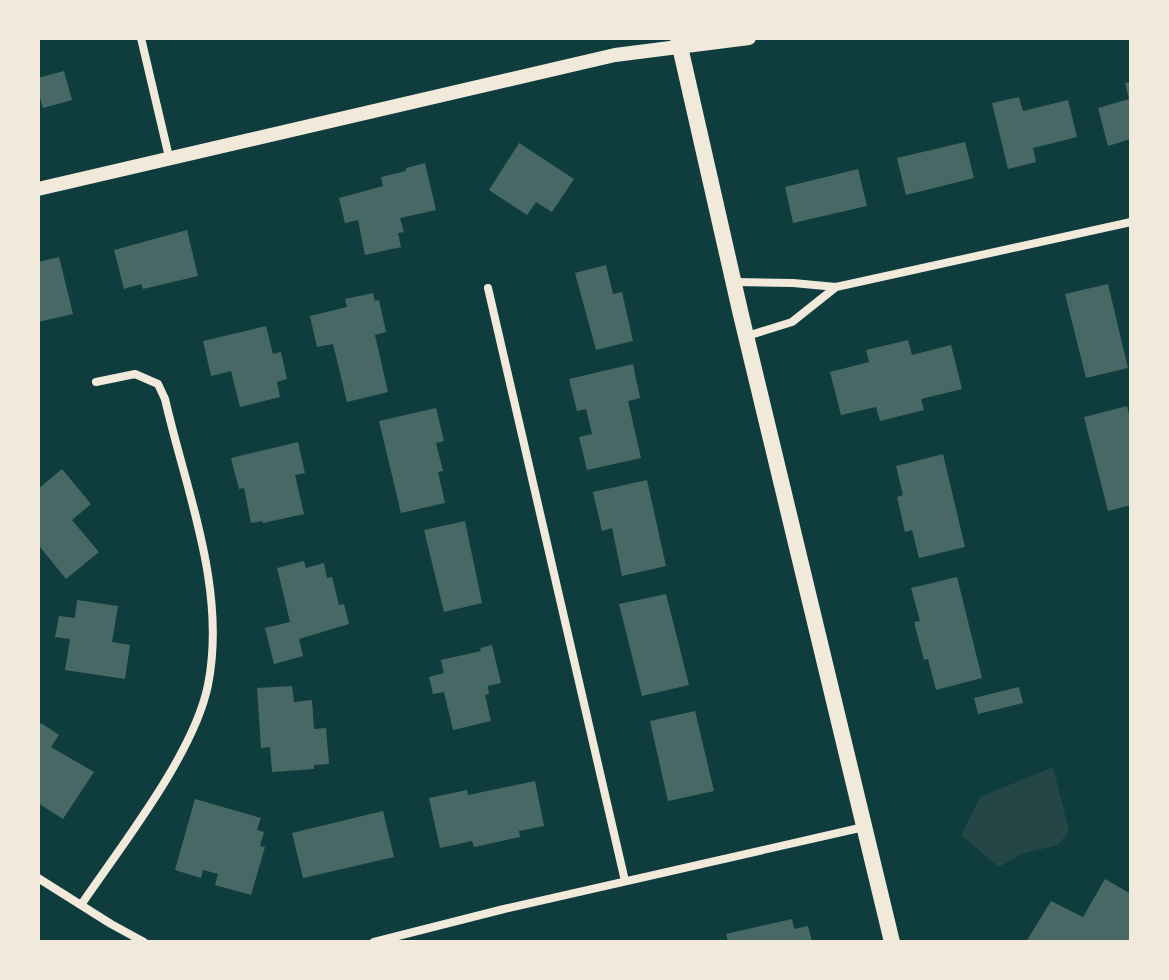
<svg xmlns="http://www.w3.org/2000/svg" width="1169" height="980" viewBox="0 0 1169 980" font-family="'Fira Sans',sans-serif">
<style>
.green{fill:#244646}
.building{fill:#486865}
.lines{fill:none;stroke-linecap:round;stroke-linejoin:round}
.minor{stroke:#f1e9da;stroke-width:8}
.tertiary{stroke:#f1e9da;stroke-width:14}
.secondary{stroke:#f1e9da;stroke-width:16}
</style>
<rect width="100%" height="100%" fill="#0f3d3e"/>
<path class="green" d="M1053,767L1069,831L1058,845L1021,854L999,867L961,835L980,797Z"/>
<path class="building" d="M64,71L72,100L43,108L38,91V78Z
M1131,82V139L1108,146L1098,108L1129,99L1125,83Z
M1019,97L1023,111L1068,100L1077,137L1033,148L1036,162L1008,169L992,103Z
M965,142L974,178L906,195L897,158Z
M519,143L574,179L552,212L536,202L527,215L489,190Z
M425,163L436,210L400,218L404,232L398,233L401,247L365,255L358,220L345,223L339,198L383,186L381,177L406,171V168Z
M858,169L867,206L793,223L785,187Z
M187,230L198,276L143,289L141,284L124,289L114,250Z
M59,257L73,314L38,322V262Z
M606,265L613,294L622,292L633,341L596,350L575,273Z
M1108,284L1128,368L1086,378L1065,294Z
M373,293L375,301L379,300L386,332L375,335L388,392L347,402L333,344L317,347L310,316L347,307L345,299Z
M266,326L273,354L281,352L287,379L277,382L280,397L240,407L231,371L211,376L203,341Z
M908,340L912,355L951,345L962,389L921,399L924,410L880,421L876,407L841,415L830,372L869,362L866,350Z
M633,364L640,398L628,401L641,458L587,470L579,437L592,434L586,409L577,411L569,379Z
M1127,406L1131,424V505L1108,511L1084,417Z
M436,408L444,441L436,443L443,471L438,472L445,503L401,513L379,421Z
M298,442L305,473L295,475L304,514L263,523L262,521L251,523L244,488L239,489L231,458Z
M943,454L965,547L919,558L912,530L905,532L897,497L903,495L896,466Z
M62,469L91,504L72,520L99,552L66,579L40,547L38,549V489Z
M647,480L666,566L622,576L612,528L602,531L593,492Z
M465,521L482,603L444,612L424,530Z
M304,561L306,568L324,563L327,578L332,577L339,605L344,604L349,624L299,639L303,656L274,664L265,628L290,622L277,568Z
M957,577L982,678L936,690L928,659L924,660L914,622L920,621L911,588Z
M666,594L689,685L642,696L619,604Z
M77,600L118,606L112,642L130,645L125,679L65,670L70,639L55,637L59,616L75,618Z
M492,645L501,683L488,686L489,694L485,695L491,721L453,730L444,692L433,694L429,677L444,673L441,660L481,651L480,648Z
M292,686L294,702L312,700L314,729L326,728L329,764L314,765V769L272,772L270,747L261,748L257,688Z
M1019,687L1023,703L978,714L974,698Z
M695,711L714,791L668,801L650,721Z
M41,723L59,735L51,747L94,772L63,819L38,803V727Z
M535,781L544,826L519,831L520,837L474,847L472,841L440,848L429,798L467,790L468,795Z
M195,799L261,818L257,830L264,832L260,846L265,847L251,895L215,885L218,874L203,870L201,878L175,870Z
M383,811L394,857L303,878L292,833Z
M1105,879L1131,894V942H1026L1051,901L1083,917Z
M792,919L794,929L808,926L812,942H728L726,934Z"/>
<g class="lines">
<path class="minor" d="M141,38L169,157
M734,282L793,283L836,287L1131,222
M488,288L625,881
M747,336L792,322L836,287
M38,878L111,924L144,942
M81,905C121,846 194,754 208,685C227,589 186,491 165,399L158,384L135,374L96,382
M374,942L504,909L864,827"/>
<path class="tertiary" d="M38,189L615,55L749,38"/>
<path class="secondary" d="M678,38L741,315L892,942"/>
</g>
<rect width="1169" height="980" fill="none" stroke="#f1e9da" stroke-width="80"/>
</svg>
